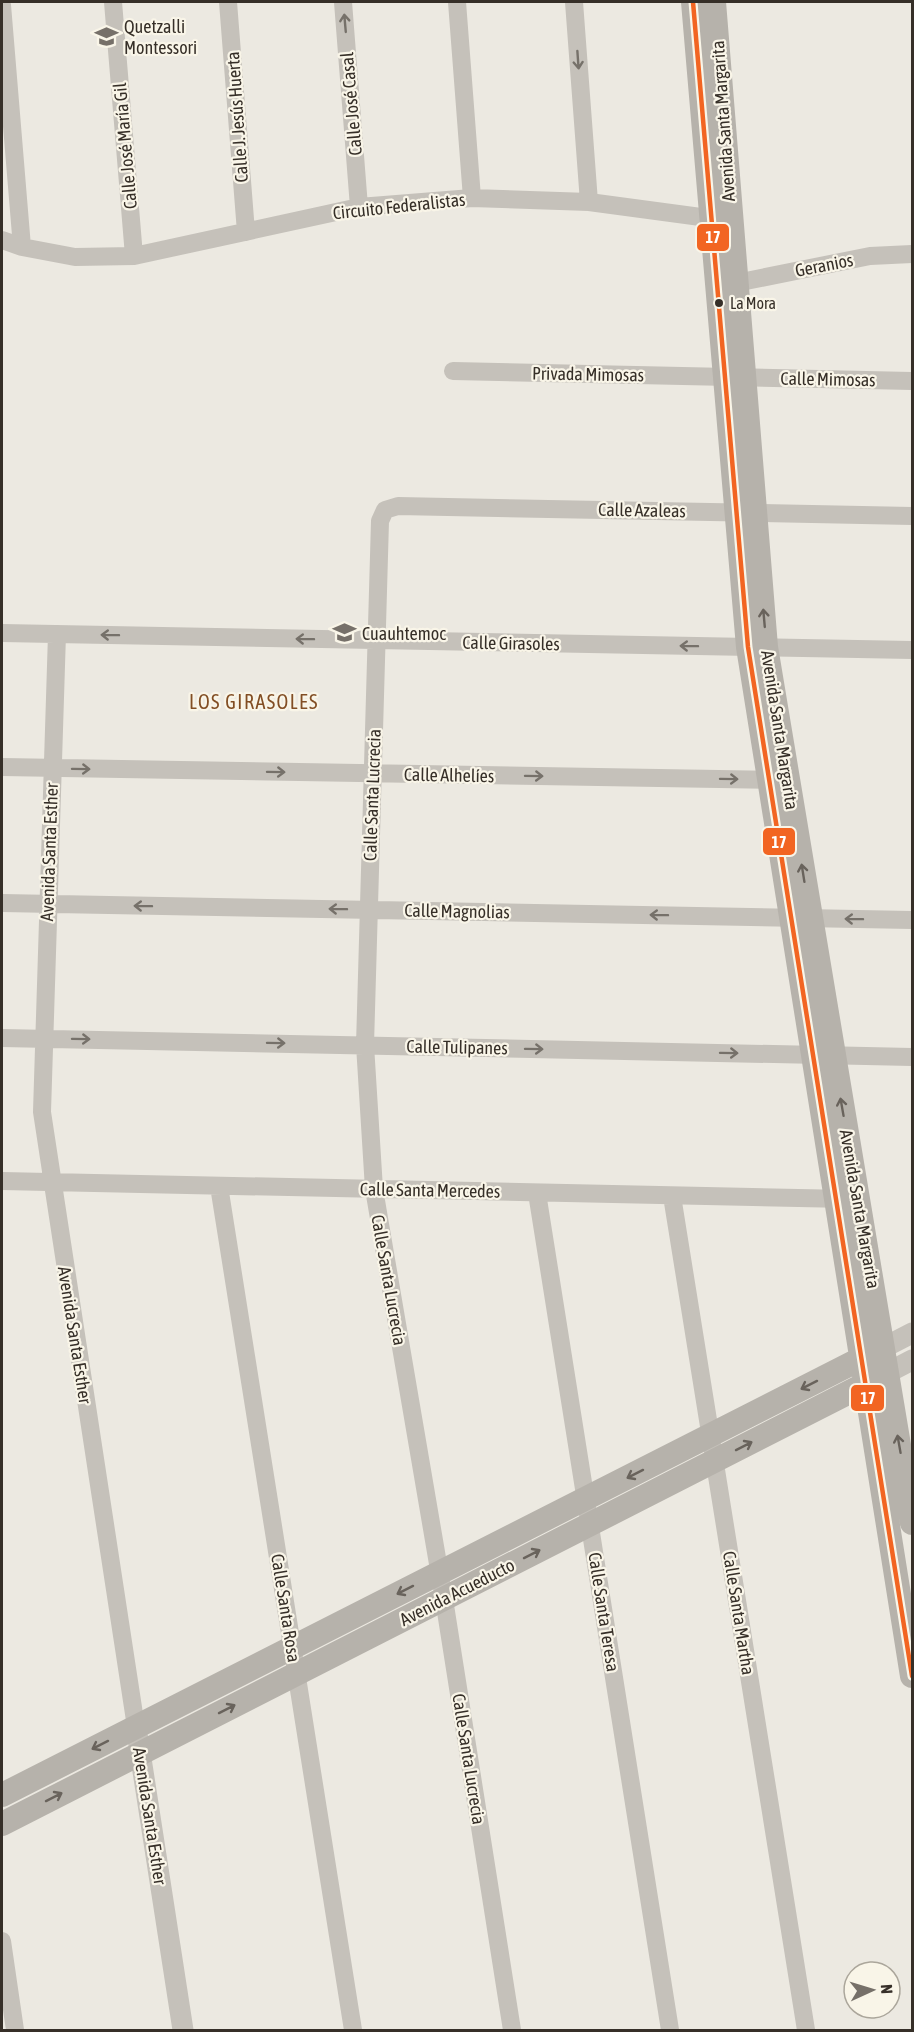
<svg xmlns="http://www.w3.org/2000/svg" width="914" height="2032" viewBox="0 0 914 2032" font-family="'Asap Condensed',sans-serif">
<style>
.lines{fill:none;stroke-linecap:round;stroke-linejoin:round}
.minor{stroke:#c5c1ba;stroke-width:18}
.tertiary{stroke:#c5c1ba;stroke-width:21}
.secondary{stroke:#b6b2ab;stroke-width:24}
.bus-1-casing{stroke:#f9f5e8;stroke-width:9}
.bus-1{stroke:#f26522;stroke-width:4.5}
.oneway{stroke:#76716a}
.oneway2{stroke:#69635c}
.bus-dot{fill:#362f28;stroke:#f9f5e8;stroke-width:2}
.labels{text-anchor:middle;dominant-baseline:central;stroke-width:4.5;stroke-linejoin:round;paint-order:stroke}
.bus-label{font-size:16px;fill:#362f28;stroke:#f9f5e8;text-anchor:start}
.poi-label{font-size:18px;fill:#362f28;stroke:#f9f5e8;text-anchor:start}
.street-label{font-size:18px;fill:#362f28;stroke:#f9f5e8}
.neighbourhood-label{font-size:20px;letter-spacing:1.5px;fill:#824e24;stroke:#f9f5e8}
.line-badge{stroke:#f9f5e8;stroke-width:2}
.badge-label{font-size:16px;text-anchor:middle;font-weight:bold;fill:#fff}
</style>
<rect width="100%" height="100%" fill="#ece9e1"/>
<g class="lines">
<path class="minor" d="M113,2L134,256
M228,2L246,232
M343,2L359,207
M457,2L472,198
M574,2L589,202
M2,5L22,247
M2,240L22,247L75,257L134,256L359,207L472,198L589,202L723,220
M736,283L870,256L912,254
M453,371L912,381
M2,633L912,650
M57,634L42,1112L136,1727
M2,767L780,780
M2,903L912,920
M2,1038L912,1057
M2,1181L847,1199
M219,1186L353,2030
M537,1193L670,2030
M672,1196L806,2030
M2,1941L15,2030
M512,2030L444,1599L374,1189L365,1045L380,521L385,510L398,506L912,516"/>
<path class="tertiary" d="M883,1348L912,1333
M887,1373L912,1360
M138,1739L183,2030"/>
<path class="secondary" d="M693,2L748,647L912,1676
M714,2L766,647L912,1523
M2,1795L874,1352
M2,1824L879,1377"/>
<defs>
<path id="bus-1" d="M693,2L748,647L912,1676"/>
</defs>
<use href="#bus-1" class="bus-1-casing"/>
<use href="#bus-1" class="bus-1"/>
</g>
<defs><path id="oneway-shaft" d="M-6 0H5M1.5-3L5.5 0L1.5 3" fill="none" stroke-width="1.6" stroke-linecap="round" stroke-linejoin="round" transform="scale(1.5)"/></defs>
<g class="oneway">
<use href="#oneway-shaft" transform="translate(345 23) rotate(-95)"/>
<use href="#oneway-shaft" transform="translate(578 60) rotate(86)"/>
<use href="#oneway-shaft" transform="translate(110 635) rotate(-179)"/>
<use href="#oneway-shaft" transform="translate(305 639) rotate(-179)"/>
<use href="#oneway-shaft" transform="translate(689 646) rotate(-179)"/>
<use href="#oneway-shaft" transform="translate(81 769) rotate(1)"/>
<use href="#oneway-shaft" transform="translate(276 772) rotate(1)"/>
<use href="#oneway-shaft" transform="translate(534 776) rotate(1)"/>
<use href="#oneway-shaft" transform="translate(729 779) rotate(1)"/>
<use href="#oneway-shaft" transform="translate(143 906) rotate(-179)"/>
<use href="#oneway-shaft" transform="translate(338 909) rotate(-179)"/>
<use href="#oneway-shaft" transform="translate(659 915) rotate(-179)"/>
<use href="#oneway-shaft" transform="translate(854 919) rotate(-179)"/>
<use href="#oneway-shaft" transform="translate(81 1039) rotate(1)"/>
<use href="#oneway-shaft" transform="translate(276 1043) rotate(1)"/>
<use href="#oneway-shaft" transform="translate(534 1049) rotate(1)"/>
<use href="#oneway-shaft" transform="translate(729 1053) rotate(1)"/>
</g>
<g class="oneway2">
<use href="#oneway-shaft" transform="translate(764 618) rotate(-95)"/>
<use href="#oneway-shaft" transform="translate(803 873) rotate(-99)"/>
<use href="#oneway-shaft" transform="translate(842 1107) rotate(-100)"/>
<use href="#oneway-shaft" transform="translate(809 1385) rotate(153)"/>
<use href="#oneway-shaft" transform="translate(899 1444) rotate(-100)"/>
<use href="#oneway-shaft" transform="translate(744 1446) rotate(-27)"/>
<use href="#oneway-shaft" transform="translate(635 1474) rotate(153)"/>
<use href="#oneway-shaft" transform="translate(532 1554) rotate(-27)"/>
<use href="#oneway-shaft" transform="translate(405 1590) rotate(153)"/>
<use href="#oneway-shaft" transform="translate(227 1709) rotate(-27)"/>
<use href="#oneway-shaft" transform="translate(100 1745) rotate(153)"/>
<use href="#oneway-shaft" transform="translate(54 1797) rotate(-27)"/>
</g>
<defs>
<symbol id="school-bare" viewBox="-9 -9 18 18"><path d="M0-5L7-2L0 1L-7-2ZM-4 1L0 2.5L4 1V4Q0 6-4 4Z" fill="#767069" stroke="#f9f5e8" stroke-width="2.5" paint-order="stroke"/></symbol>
</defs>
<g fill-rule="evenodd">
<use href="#school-bare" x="90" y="20" width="33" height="33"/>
<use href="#school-bare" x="328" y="616" width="33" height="33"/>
</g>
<circle class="bus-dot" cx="719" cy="303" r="5"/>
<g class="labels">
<g class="bus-label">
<text x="730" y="303">La Mora</text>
</g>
<g class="poi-label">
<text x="124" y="26">Quetzalli<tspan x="124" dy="21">Montessori</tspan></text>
<text x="362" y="633">Cuauhtemoc</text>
</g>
<g class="street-label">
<text transform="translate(351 104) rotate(-95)">Calle José Casal</text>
<text transform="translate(237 117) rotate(-94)">Calle J. Jesús Huerta</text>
<text transform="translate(723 121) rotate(-94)">Avenida Santa Margarita</text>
<text transform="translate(125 146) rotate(-95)">Calle José María Gil</text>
<text transform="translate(399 206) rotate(-6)">Circuito Federalistas</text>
<text transform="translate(824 265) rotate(-11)">Geranios</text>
<text transform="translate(588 374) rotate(1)">Privada Mimosas</text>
<text transform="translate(828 379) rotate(1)">Calle Mimosas</text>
<text transform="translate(642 510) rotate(1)">Calle Azaleas</text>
<text transform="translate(511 643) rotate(1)">Calle Girasoles</text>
<text transform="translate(780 730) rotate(81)">Avenida Santa Margarita</text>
<text transform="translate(449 775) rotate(1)">Calle Alhelíes</text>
<text transform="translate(372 795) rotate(-88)">Calle Santa Lucrecia</text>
<text transform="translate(49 852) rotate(-88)">Avenida Santa Esther</text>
<text transform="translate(457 911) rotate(1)">Calle Magnolias</text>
<text transform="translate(457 1047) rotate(1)">Calle Tulipanes</text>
<text transform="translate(430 1190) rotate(1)">Calle Santa Mercedes</text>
<text transform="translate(860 1209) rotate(80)">Avenida Santa Margarita</text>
<text transform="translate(389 1280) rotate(80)">Calle Santa Lucrecia</text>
<text transform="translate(75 1335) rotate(81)">Avenida Santa Esther</text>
<text transform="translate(457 1592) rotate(-27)">Avenida Acueducto</text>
<text transform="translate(286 1608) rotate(81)">Calle Santa Rosa</text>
<text transform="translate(604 1612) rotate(81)">Calle Santa Teresa</text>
<text transform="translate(739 1613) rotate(81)">Calle Santa Martha</text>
<text transform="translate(469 1759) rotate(81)">Calle Santa Lucrecia</text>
<text transform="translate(150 1816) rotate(81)">Avenida Santa Esther</text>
</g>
<g class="neighbourhood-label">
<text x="254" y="701">LOS GIRASOLES</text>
</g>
</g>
<g class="line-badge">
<rect x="696" y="223" width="34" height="29" rx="6" fill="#f26522"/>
<rect x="762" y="827" width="34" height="29" rx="6" fill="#f26522"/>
<rect x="850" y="1384" width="35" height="28" rx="6" fill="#f26522"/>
</g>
<g class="badge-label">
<text x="713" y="243">17</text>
<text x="779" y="848">17</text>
<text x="868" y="1404">17</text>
</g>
<rect width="914" height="2032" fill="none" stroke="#362f28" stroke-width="6"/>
<g transform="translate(872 1990) rotate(86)"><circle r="28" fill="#f9f5e8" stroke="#aba69b" stroke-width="1.5"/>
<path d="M0-4.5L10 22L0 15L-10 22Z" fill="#767069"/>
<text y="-9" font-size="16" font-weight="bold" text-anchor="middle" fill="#362f28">N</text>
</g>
</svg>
